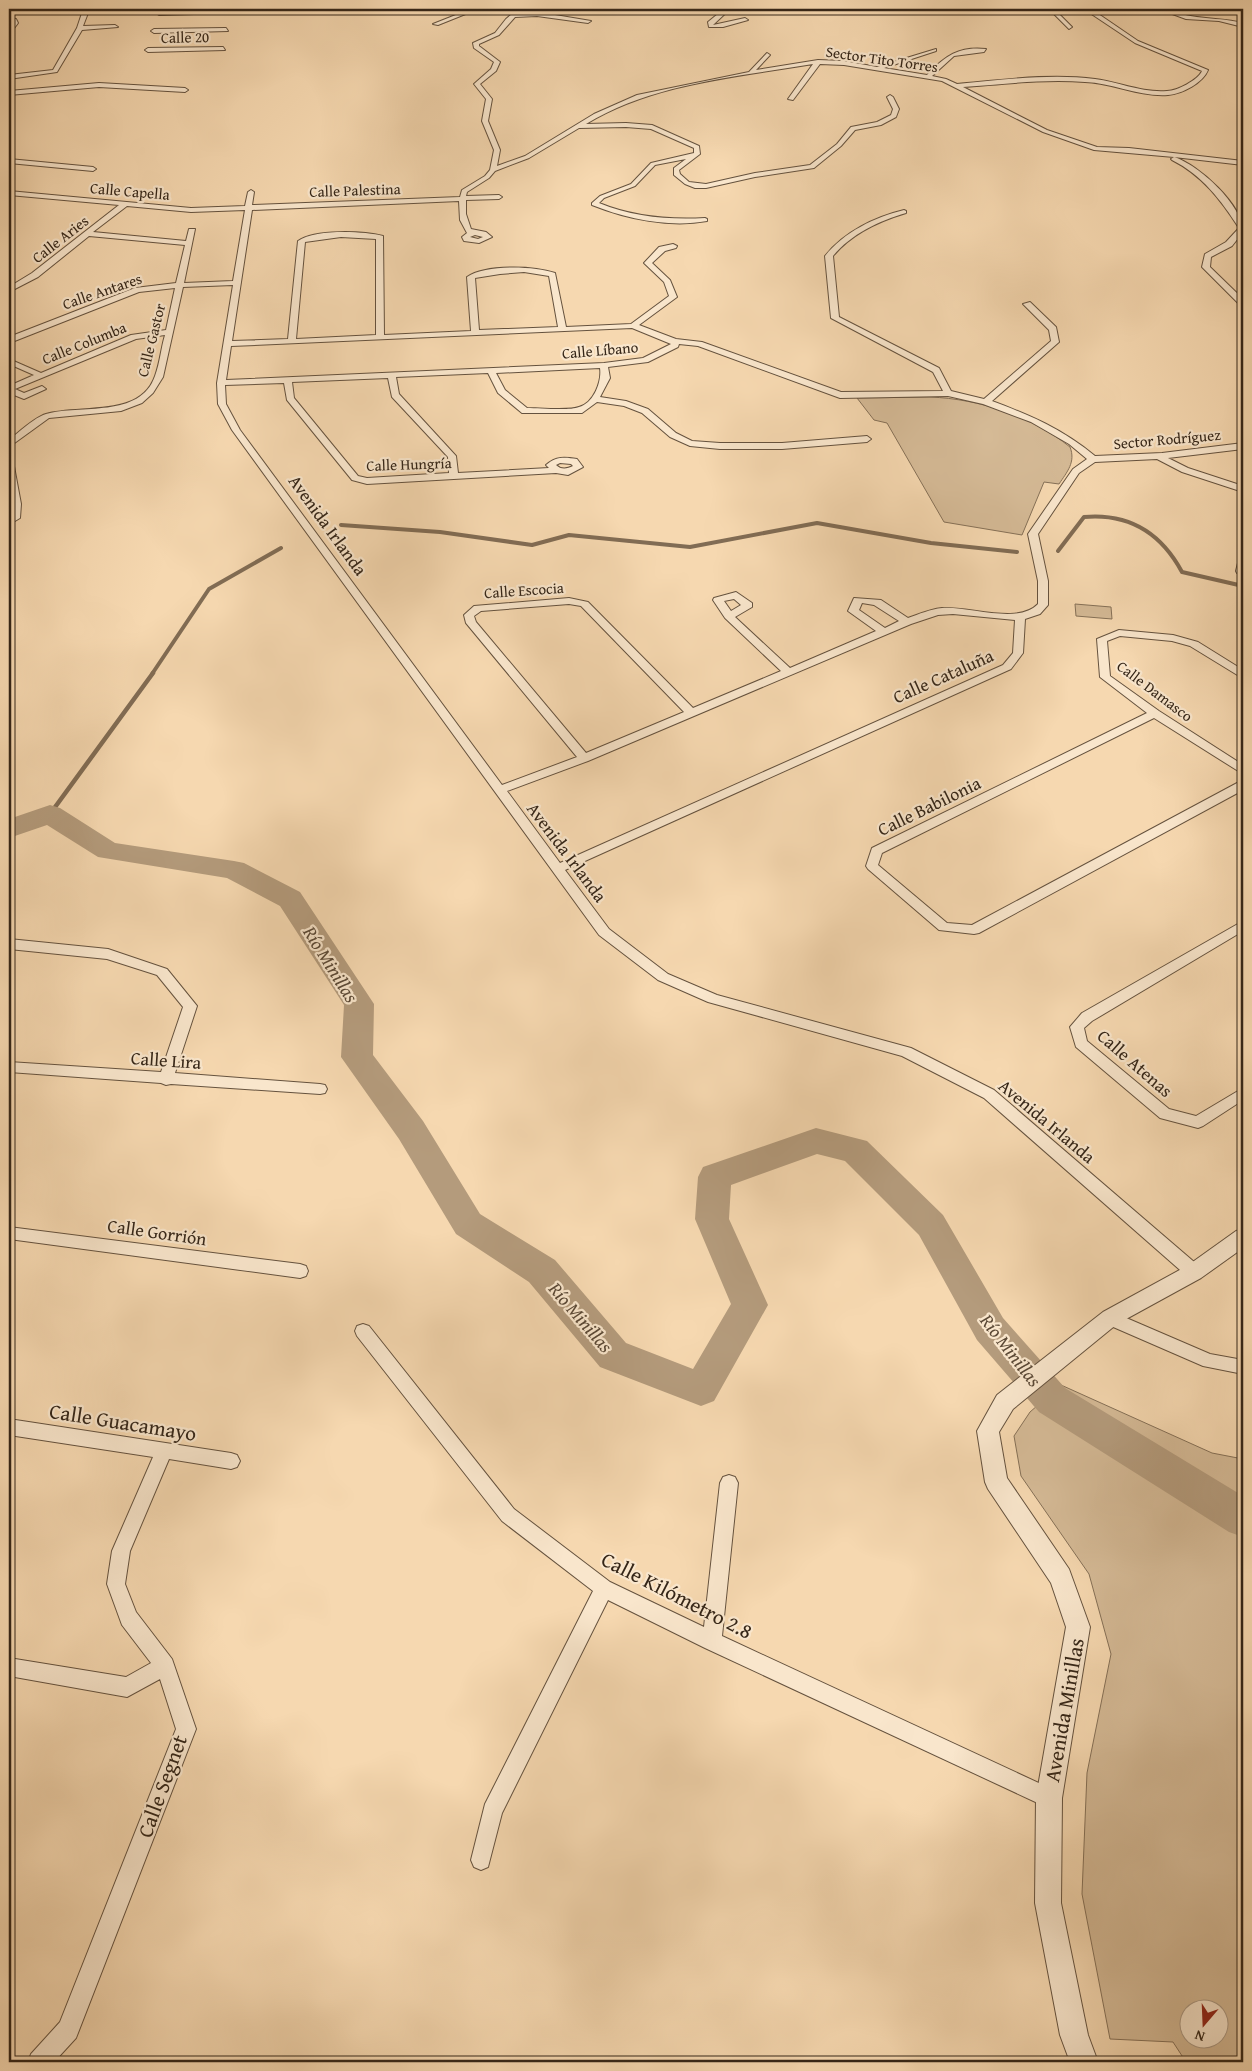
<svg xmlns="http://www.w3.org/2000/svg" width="1252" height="2071" viewBox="0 0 1252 2071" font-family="'Gentium Book Plus',serif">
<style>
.green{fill:#d5ba96;stroke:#857057;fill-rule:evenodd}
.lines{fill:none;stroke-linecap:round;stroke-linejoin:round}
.stream-far1{stroke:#816c54;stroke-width:4}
.stream{stroke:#816c54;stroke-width:4.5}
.river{fill:#b49b7c;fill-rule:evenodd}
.minor-casing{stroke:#65523e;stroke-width:2}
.tertiary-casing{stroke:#65523e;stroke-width:2}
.minor{fill:#f9e6cc;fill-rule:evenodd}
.tertiary{fill:#f9e6cc;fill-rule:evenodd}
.labels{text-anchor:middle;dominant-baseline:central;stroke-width:4.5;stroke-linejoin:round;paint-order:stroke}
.far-street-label{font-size:15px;fill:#352618;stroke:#f9e6cc}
.street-label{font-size:18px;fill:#352618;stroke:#f9e6cc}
.water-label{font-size:19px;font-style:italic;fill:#5b4936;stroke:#f9e6cc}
.near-street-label{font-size:21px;fill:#352618;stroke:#f9e6cc}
</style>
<rect width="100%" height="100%" fill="#f6d8b0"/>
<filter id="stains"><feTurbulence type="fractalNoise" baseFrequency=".004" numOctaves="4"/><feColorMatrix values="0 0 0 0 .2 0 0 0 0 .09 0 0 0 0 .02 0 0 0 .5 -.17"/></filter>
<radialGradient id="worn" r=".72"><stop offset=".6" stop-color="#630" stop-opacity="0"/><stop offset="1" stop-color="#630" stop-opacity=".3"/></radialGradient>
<path class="green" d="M930,397C980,399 1031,416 1070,447C1076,462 1067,472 1059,484L1044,482L1022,535L944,522L887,423L874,420L857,398Z
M1075,604L1111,607L1112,619L1076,616Z
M1061,1385L1212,1453L1243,1459V2062H1186L1173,2042L1110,2039L1082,1894L1087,1773L1111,1654L1089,1574L1021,1476L1014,1436L1030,1412ZM1220,2008V2038H1190V2008Z"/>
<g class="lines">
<path class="stream-far1" d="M341,525L440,532L532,545L569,535L690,547L817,523L931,543L1017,552
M1058,551L1084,517C1129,513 1161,533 1182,572L1243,586
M152,674L209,589L281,548"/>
<path class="stream" d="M50,814L153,673"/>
<path class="river" d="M50,805L60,808L115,843L234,861L244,863L300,892L374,1004L373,1055L423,1121L480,1214L555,1260L626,1343L693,1369L731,1304L695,1219L698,1177L703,1167L816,1128L867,1141L943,1215L1003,1318L1065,1388L1243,1496V1537L1229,1532L1039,1412L977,1340L919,1235L845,1161L817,1154L731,1185L729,1219L768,1305L714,1401L701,1406L600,1367L529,1282L456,1234L399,1139L341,1057L344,1005L280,906L227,878L98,857L47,825L9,838V819Z"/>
<defs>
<path id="minor" d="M78,9H83L88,13L83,26L115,25L118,27L82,30L57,72L9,79V75L53,70L77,28L82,13Z
M471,9H478L438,25L433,24Z
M518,9H524L519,13L537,12L591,21L588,23L537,16L515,17L499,35L479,44V46L500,62L496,71L480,84L492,99L488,121L500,150L497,166L525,156L594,114L637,95L749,72L767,53L770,55L756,70L818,60L844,61L877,67L936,49V51L884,68L927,75C945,56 959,46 986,49L984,52L954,56L932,76L946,79L957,84C1002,80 1051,73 1095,79C1119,82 1142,93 1167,91C1177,91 1198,80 1202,71L1135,43L1090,13L1081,11L1058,13L1072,27L1069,29L1052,12L1045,9H1088L1094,11L1138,41L1208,70C1203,83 1182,94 1168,95C1139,97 1113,83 1085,82C1044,79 1004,84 963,87L1047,130L1097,147L1129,148L1243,161V165L1174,157C1199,165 1243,205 1243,232L1232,246L1211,257L1210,267L1243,299V305H1240L1202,267L1205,254L1226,242L1239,228C1221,200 1202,175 1172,160L1171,159L1174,157L1094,150L1043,132L942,81L844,65L820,64L793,100L788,99L813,64C737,77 653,83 586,124L626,123L652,125L699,146L700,154L679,170L680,174L689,182L706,184L755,173L810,165L837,144L851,127L877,122L891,115L893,109L887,97L890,95L893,97L899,109L896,117L881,125L855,130L841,146L814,168L755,177L706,188H695L685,184L674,175V168L686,159L655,165L635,186L604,198L599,203C633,217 669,220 705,218L707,219V221C670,228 627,219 592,205V203L600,196L631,184L651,163L694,153V148L651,129L626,127L579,128L529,158L495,171L489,178L467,192L466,196L499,195L502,197L499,199L466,200V214L471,229L486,232L492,237L479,243L464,241L462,237L467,233L460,220L459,201L252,210L232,341L288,339L298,241C315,229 363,231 383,236L384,335L471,331L467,277C486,264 534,266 555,273L566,327L631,324L669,296L664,282L644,263L659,247L673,244L677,246L676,248L665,251L652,263L670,280L677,297L639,325L676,339L702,342L841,392L943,391L933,372L831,318L825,256C844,232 875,217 904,210L906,211V213C879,221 851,234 833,256L839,317L939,368L951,391L984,399L1051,341L1049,330L1023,304L1030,302L1056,327L1059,342L992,401C1032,416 1062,429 1095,456L1162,453L1243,443V449L1168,458L1188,468L1243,486V492L1182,472L1157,459L1095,462L1079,473L1038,534L1048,581V605L1040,614L1025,619L1023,653L1011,669L565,870L609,929L668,974L717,995L911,1048L994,1090L1200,1267L1202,1272L1200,1277L1194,1279L1188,1277L984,1098L902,1056L708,1002L658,980L599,935L232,430L218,404L217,383L233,285L183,287L163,377L153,393L142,403L121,411L49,418L9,447V440C18,433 35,417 46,414C80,404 140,419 155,376C160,363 161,348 165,335L136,339L15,389L24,393L42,386L46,389L24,399L9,393V386L34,375L9,364V359L41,373L131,335L166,330L175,288L139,292L12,342H9V337L135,288L176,283L185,245L89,236L38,277L9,292V287L32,273L119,205L9,195V191L191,208L245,206L248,192L251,190L254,192L252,205L460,197L462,190L485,176L490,170L494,150L482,121L486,99L474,84L491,69L494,62L474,48L473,43L495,33L506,19ZM127,206L191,212L245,210L233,281L184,283L195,229H189L186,241L93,232ZM475,235L483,237L478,239L470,237ZM341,237L376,239V335L296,339L305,242ZM524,272L549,276L558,327L479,330L475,278L500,274ZM632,328L671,344L643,358L604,363L226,380L231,346ZM679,344L698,346L840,398L948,396L983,404L1031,422L1069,444L1087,459L1073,469L1028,534L1038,581V604C1018,625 969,606 942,608C931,609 919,614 908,618L881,600L854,598L848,611L876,631L790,668L735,617L752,607V603L736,592L714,598L713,600L725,618L781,671L693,708L588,602L569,598L474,606L464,615L466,623L577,757L502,785L240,430L226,404L225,385L284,383L287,400L352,480L367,484L556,473L568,475L583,467L577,459C565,457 556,456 546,465L549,468L458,473L456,456L399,394L396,377L488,373L498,393L522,413H582L597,402L624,406L642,413L670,437L690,446L720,449H782L867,442L871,439L867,436L782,443H720L692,441L676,433L648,409L626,401L600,397L610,378L608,367L648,362L678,347ZM600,368C602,381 594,403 579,407C570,411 539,408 527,408L505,390L496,373ZM388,378L392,397L448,457L449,473L367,478L358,476L294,398L292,382ZM560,463L571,464L573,466C567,469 561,470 556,465ZM734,599L741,605L731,611L724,601ZM862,603L874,605L899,621L885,628L859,610ZM569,604L581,606L684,712L586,753L476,622L474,616L481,611ZM953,614L1015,620L1013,653L1003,665L560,863L507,791L588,761L911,624L938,615Z
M724,9H730L713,25L745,18L748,20L723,27H709L708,22Z
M1168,9H1172V10C1190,20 1221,17 1243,23V27L1219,21L1186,19L1167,12Z
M227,10L229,13L159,15L156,13Z
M9,18L16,19L18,23L9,35V29L12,23L9,22Z
M226,28L228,31L154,33L151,31L154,29Z
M223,47L225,50L148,52L145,50L148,48Z
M99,83L185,88L188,90L185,92L99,87L9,95V91Z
M9,159L93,167L96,169L93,171L9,163Z
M9,458L13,461L21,504L20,518L15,521L10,518Z
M1243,560V574L1237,573L1236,571L1238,563Z
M1119,630L1173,635L1198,642L1243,670V677L1239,676L1190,646L1172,641L1120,636L1107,641L1110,676L1159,711L1243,765V774L1154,718L882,853L878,865L947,923L972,925L1239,782L1243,781V790L979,933L974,934L939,930L868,869L866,866L872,848L1147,713L1100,677L1097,639Z
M1243,921V931L1092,1021L1084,1028L1087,1041L1169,1109L1196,1116L1243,1088V1100L1203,1126L1198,1128L1160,1118L1076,1047L1070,1027L1082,1013Z
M9,939L108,949L167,969L197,1006L175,1073L320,1084L325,1085L327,1089L325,1093L320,1094L171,1084L166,1085L161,1083L9,1072V1062L161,1072L183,1007L157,975L107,959L9,949Z
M9,1227L300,1264L306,1266L308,1271L306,1276L300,1278L9,1239Z
M1110,1311L1210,1354L1243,1360V1374L1203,1366L1104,1323L1102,1318L1104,1313Z
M363,1324L369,1326L514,1509L610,1582L704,1627L720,1483L723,1477L729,1475L735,1477L738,1483L722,1636L1056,1791L1059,1798L1056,1805L1049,1808L1042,1805L705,1648L608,1600L502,1813L488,1867L481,1870L474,1867L471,1860L485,1804L593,1591L502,1521L357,1336L355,1331L357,1326Z
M9,1419L231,1453L237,1455L240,1461L237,1467L231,1469L169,1459L130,1551L125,1584L136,1612L172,1659L196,1729L76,2038L54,2062H28L31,2054L60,2022L176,1729L160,1679L127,1697L9,1676V1658L126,1677L151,1663L122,1625L107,1584L112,1551L153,1457L9,1435Z"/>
<path id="tertiary" d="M1243,1229V1248L1201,1278L1117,1324L1013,1409L999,1432L1007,1478L1069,1569L1090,1627L1062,1798L1061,1903L1088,2035L1098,2062H1070L1060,2035L1035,1903L1036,1798L1066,1627L1051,1583L988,1489L985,1482L977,1431L997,1395L1103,1312L1187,1266L1236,1231Z"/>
</defs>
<use href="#minor" class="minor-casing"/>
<use href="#tertiary" class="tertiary-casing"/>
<use href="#minor" class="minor"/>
<use href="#tertiary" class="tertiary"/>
</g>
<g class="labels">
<g class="far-street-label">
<text transform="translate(185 37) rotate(-1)">Calle 20</text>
<text transform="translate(882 59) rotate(8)">Sector Tito Torres</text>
<text transform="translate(355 190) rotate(-2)">Calle Palestina</text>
<text transform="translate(130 191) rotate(5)">Calle Capella</text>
<text transform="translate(60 239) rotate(-38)">Calle Aries</text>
<text transform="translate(102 291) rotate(-19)">Calle Antares</text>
<text transform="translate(151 340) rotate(-76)">Calle Gastor</text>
<text transform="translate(84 343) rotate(-22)">Calle Columba</text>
<text transform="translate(600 350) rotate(-5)">Calle Líbano</text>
<text transform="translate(1167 439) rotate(-5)">Sector Rodríguez</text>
<text transform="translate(409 464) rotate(-2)">Calle Hungría</text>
<text transform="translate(524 590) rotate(-4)">Calle Escocia</text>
<text transform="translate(1155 691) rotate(37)">Calle Damasco</text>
</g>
<g class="street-label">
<text transform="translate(328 525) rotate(54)">Avenida Irlanda</text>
<text transform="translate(943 676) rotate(-24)">Calle Cataluña</text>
<text transform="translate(929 806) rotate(-26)">Calle Babilonia</text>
<text transform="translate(567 852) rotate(53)">Avenida Irlanda</text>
<text transform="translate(166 1060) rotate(4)">Calle Lira</text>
<text transform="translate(1135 1063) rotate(41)">Calle Atenas</text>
<text transform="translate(1047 1121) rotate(40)">Avenida Irlanda</text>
<text transform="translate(157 1232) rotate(8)">Calle Gorrión</text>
</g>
<g class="water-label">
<text transform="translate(331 964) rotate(58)">Río Minillas</text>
<text transform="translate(581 1317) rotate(49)">Río Minillas</text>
<text transform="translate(1011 1350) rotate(52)">Río Minillas</text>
</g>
<g class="near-street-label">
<text transform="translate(123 1422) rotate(9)">Calle Guacamayo</text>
<text transform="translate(677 1595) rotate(27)">Calle Kilómetro 2.8</text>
<text transform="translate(1064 1710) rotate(-80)">Avenida Minillas</text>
<text transform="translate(162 1786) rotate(-70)">Calle Segnet</text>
</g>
</g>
<rect width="1252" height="2071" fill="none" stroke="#f6d8b0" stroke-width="30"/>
<rect x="10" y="10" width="1232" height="2051" fill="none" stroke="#352618" stroke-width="2.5"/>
<rect x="15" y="15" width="1222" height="2041" fill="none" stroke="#352618"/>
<g transform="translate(1204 2024) rotate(199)"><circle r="24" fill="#f9e6cc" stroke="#ab9984"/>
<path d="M0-4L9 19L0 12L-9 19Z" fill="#8f2418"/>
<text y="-8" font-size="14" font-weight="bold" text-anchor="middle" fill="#352618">N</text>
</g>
<rect width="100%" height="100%" filter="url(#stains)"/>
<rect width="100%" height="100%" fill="url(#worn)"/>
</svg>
